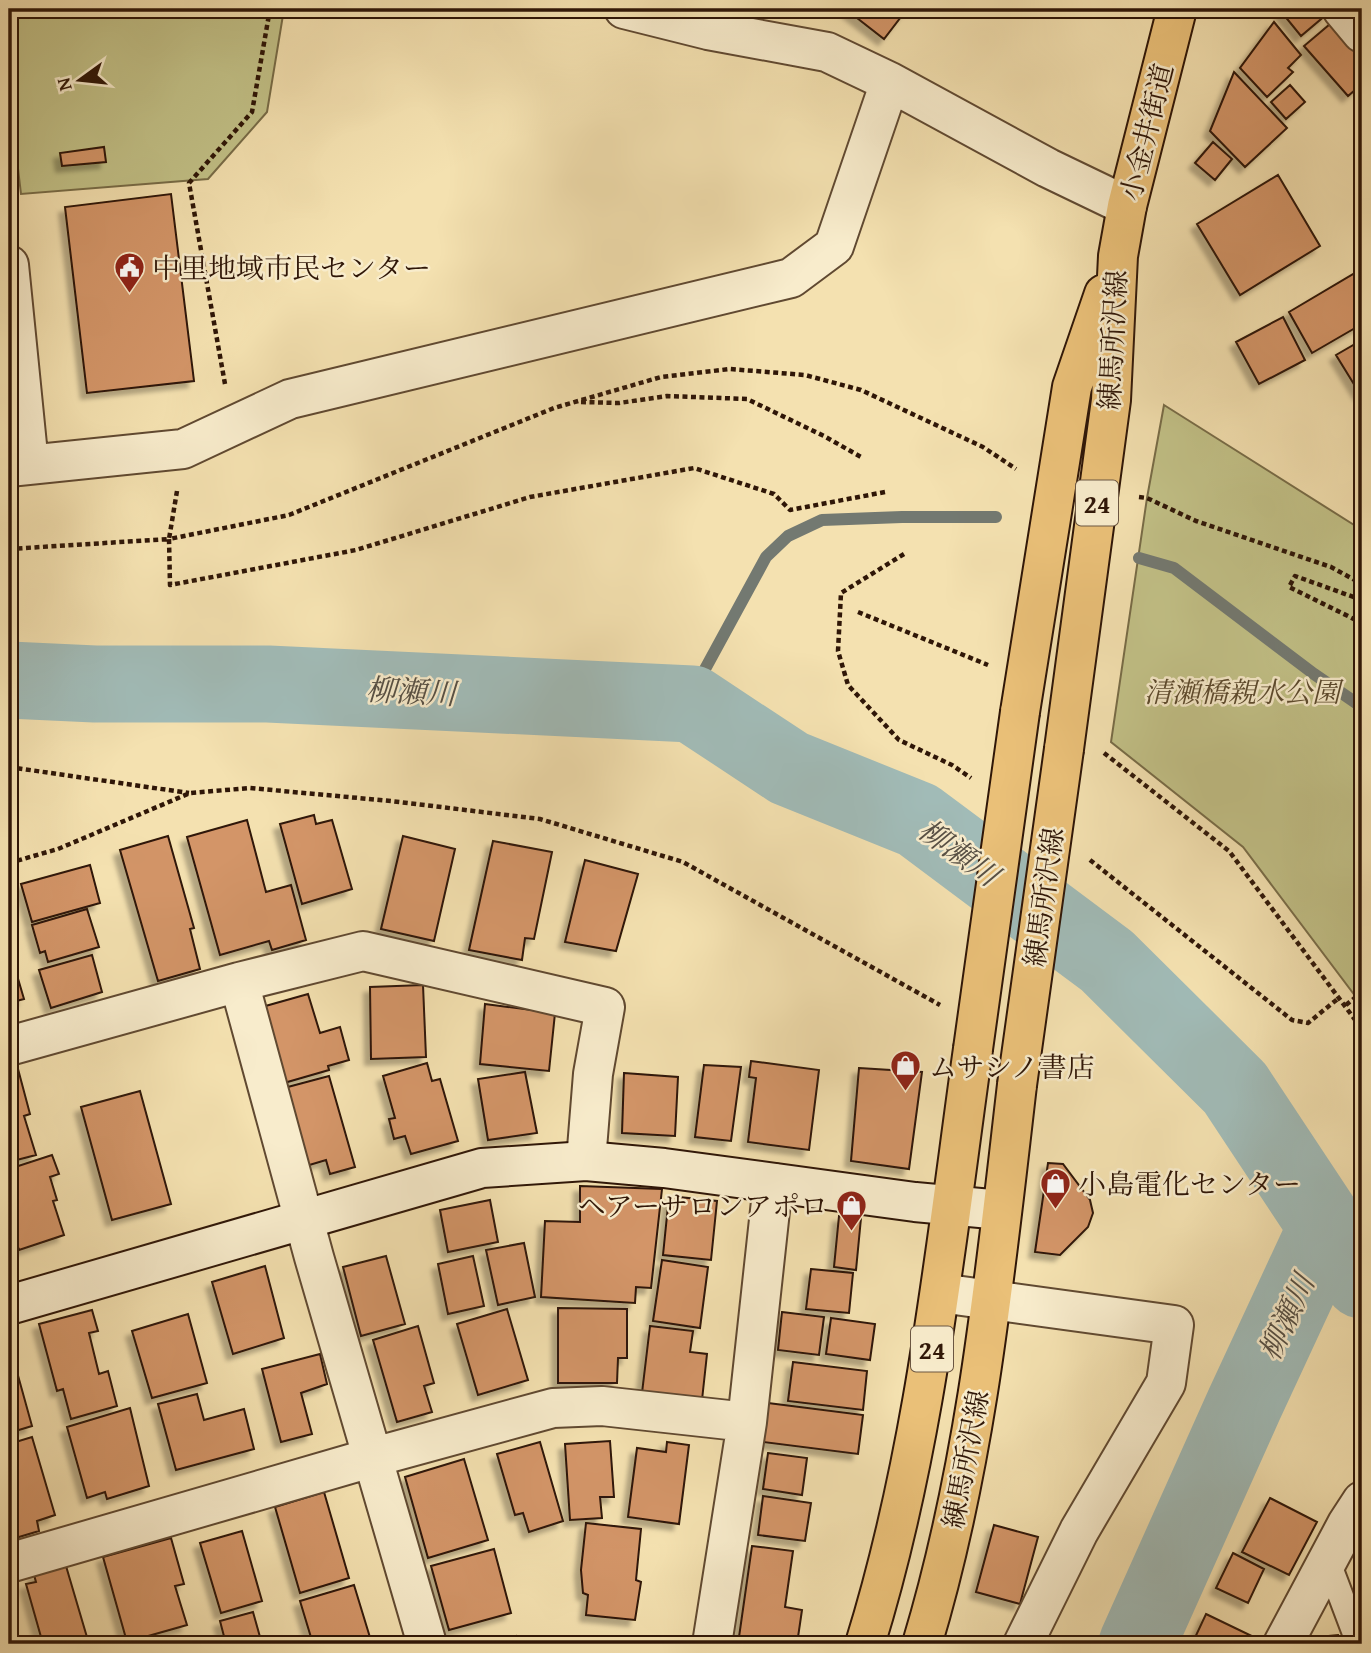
<svg xmlns="http://www.w3.org/2000/svg" width="1371" height="1653" viewBox="0 0 1371 1653" font-family="'Gentium Book Plus','Noto Serif JP',serif">
<style>
.green{fill:#c2c187;stroke:#786c47;stroke-width:2}
.lines{fill:none;stroke-linecap:round;stroke-linejoin:round}
.stream{stroke:#737971;stroke-width:12}
.river{stroke:#a1bbb7;stroke-width:77}
.building{fill:#d39567;stroke:#2f1607;stroke-width:2;filter:url(#shadow)}
.lane-casing{stroke:#604931;stroke-width:28}
.street-casing{stroke:#604931;stroke-width:42}
.secondary-casing{stroke:#2f1607;stroke-width:42}
.primary-casing{stroke:#2f1607;stroke-width:42}
.path{stroke:#2f1607;stroke-width:4.5;stroke-dasharray:5 3.5;stroke-linecap:butt}
.lane{stroke:#f8eccc;stroke-width:24}
.street{stroke:#f8eccc;stroke-width:38}
.secondary{stroke:#f8eccc;stroke-width:38}
.primary{stroke:#eac078;stroke-width:38}
.primary-bridge-casing{stroke:#2f1607;stroke-width:42;stroke-linecap:butt}
.primary-bridge{stroke:#eac078;stroke-width:38}
.labels{text-anchor:middle;dominant-baseline:central;stroke-width:5;stroke-linejoin:round;paint-order:stroke}
.shield{fill:#f8eccc;stroke:#6b5642;stroke-width:2}
.shield-label{font-size:26px;font-weight:bold;fill:#2f1607}
.street-label{font-size:28px;fill:#2f1607;stroke:#f8eccc}
.poi-label{font-size:28px;fill:#2f1607;stroke:#f8eccc;text-anchor:start}
.park-label{font-size:28px;font-style:italic;fill:#5b492d;stroke:#f8eccc}
.water-label{font-size:30px;font-style:italic;fill:#575045;stroke:#f8eccc}
</style>
<defs>
<filter id="shadow"><feDropShadow dx="-6" dy="6" stdDeviation="2" flood-color="#0004"/></filter>
</defs>
<rect width="100%" height="100%" fill="#f4e1b0"/>
<filter id="stains"><feTurbulence type="fractalNoise" baseFrequency=".00286" numOctaves="4"/><feColorMatrix values="0 0 0 0 .2 0 0 0 0 .09 0 0 0 0 .02 0 0 0 .5 -.17"/></filter>
<radialGradient id="worn" r=".72"><stop offset=".6" stop-color="#630" stop-opacity="0"/><stop offset="1" stop-color="#630" stop-opacity=".3"/></radialGradient>
<path class="green" d="M9,9H284L267,112L208,179L21,194L9,92Z
M1164,405L1362,530V1005L1243,847L1111,742L1147,498Z"/>
<g class="lines">
<path class="stream" d="M1139,558L1174,568L1314,674L1362,707
M686,704L766,557L788,536L822,520L902,517H996"/>
<path class="river" d="M9,680L95,684H268L692,704L789,768L918,820L1107,961L1235,1088L1362,1280
M1137,1644L1244,1405L1327,1226"/>
</g>
<path class="building" d="M850,9H907L884,39L848,11Z
M1279,9H1323L1327,14L1301,36Z
M1336,19L1362,51V84L1348,96L1304,46Z
M1274,22L1301,55L1288,68L1293,72L1267,97L1240,68Z
M1234,72L1287,128L1245,167L1210,131Z
M1290,85L1305,102L1286,119L1271,102Z
M1213,142L1232,159L1215,180L1195,163Z
M104,147L106,162L62,166L60,153Z
M1278,175L1320,246L1240,295L1197,224Z
M171,194L194,381L87,393L65,207Z
M1355,273L1362,286V324L1312,353L1289,312Z
M1283,317L1305,360L1259,384L1236,342Z
M1362,340V393L1360,394L1336,355Z
M314,815L316,824L332,820L352,889L302,904L280,824Z
M247,820L266,892L291,885L306,940L272,950L269,941L220,955L187,837Z
M168,836L194,928L190,929L200,969L158,981L120,850Z
M403,836L455,849L434,941L381,929Z
M493,841L552,852L534,939L525,938L522,960L469,950Z
M585,860L638,874L616,951L565,942Z
M90,865L100,903L32,922L21,884Z
M87,909L99,947L48,962L45,951L40,953L32,925Z
M9,948L24,999L9,1003Z
M92,955L102,992L51,1008L39,970Z
M423,985L426,1057L371,1059L370,987Z
M308,994L320,1033L340,1027L349,1060L328,1066L329,1070L284,1083L262,1007Z
M485,1004L555,1013L549,1071L480,1064Z
M751,1061L819,1070L809,1150L748,1142L756,1078L749,1077Z
M427,1063L432,1081L440,1079L458,1141L411,1154L405,1136L394,1139L389,1119L395,1118L383,1076Z
M704,1065L741,1067L731,1141L695,1137Z
M859,1068L922,1072L909,1169L851,1161Z
M18,1069L30,1114L24,1116L36,1155L9,1162V1072Z
M525,1072L537,1133L488,1140L478,1079Z
M624,1073L678,1077L675,1136L622,1133Z
M329,1076L355,1167L330,1174L326,1160L306,1166L284,1088Z
M140,1091L171,1204L112,1220L81,1107Z
M52,1155L59,1174L50,1177L57,1200L53,1201L64,1235L19,1250L9,1220V1169Z
M1048,1163L1063,1164L1090,1200L1093,1213L1088,1227L1060,1255L1035,1252Z
M580,1186L662,1189L651,1288L636,1287L635,1303L541,1297L545,1221L580,1222Z
M669,1196L717,1201L711,1260L663,1255Z
M490,1200L498,1242L448,1252L440,1210Z
M839,1216L861,1218L856,1270L834,1267Z
M524,1243L535,1297L498,1305L486,1250Z
M386,1256L405,1324L361,1336L343,1267Z
M473,1256L484,1306L448,1314L438,1264Z
M662,1260L708,1267L700,1328L653,1321Z
M265,1266L284,1338L233,1354L212,1282Z
M811,1269L853,1273L849,1313L806,1309Z
M558,1308L627,1309V1358H618L617,1383H558Z
M507,1309L528,1380L478,1395L457,1324Z
M92,1310L98,1331L89,1333L99,1374L108,1371L117,1406L71,1419L63,1389L57,1391L39,1324Z
M782,1312L824,1317L819,1355L778,1350Z
M188,1314L207,1383L152,1398L132,1331Z
M831,1318L875,1324L870,1360L826,1354Z
M418,1326L434,1383L424,1386L432,1412L397,1422L373,1340Z
M650,1326L693,1331L690,1352L707,1354L702,1400L642,1393Z
M9,1343L32,1426L9,1433Z
M320,1354L327,1384L301,1393L312,1434L281,1442L262,1369Z
M793,1362L867,1371L863,1410L788,1401Z
M197,1394L204,1420L244,1409L254,1449L176,1470L158,1404Z
M768,1403L863,1415L858,1454L763,1442Z
M130,1408L149,1486L107,1499L105,1492L87,1498L67,1427Z
M32,1437L55,1515L37,1521L39,1531L9,1540V1444Z
M610,1441L614,1497H600L602,1518L570,1520L565,1444Z
M540,1442L563,1521L529,1532L523,1513L515,1515L497,1454Z
M667,1442L689,1445L679,1524L628,1517L637,1448L666,1452Z
M768,1453L807,1458L802,1495L763,1489Z
M464,1459L488,1540L428,1558L405,1477Z
M324,1492L349,1578L300,1593L275,1507Z
M763,1496L811,1503L805,1541L758,1535Z
M1270,1498L1317,1522L1289,1575L1242,1552Z
M586,1523L641,1529L636,1580L641,1582L635,1620L586,1615L588,1595L583,1593L581,1570Z
M994,1525L1038,1537L1020,1604L976,1592Z
M242,1531L262,1601L221,1613L200,1543Z
M171,1538L184,1584L175,1586L187,1625L127,1642L103,1557Z
M752,1546L793,1551L785,1607L802,1610L797,1644H738Z
M494,1549L511,1613L449,1630L431,1566Z
M1233,1553L1264,1569L1248,1603L1216,1588Z
M66,1566L89,1644H43L26,1584L36,1582L34,1575Z
M354,1585L372,1644H313L300,1601Z
M253,1612L262,1644H226L220,1621Z
M1206,1614L1258,1639L1256,1644H1192Z
M1338,1635L1339,1644H1298L1297,1639Z
M516,1636L518,1644H487Z"/>
<g class="lines">
<defs>
<path id="lane" d="M1328,1562L1359,1644"/>
<path id="street" d="M624,9L708,30L827,52L890,82L1048,168L1127,206
M1342,9L1362,33
M9,265L29,465
M9,467L183,449L290,399L791,278L834,246L890,82
M239,982L314,1257L427,1644
M9,1046L239,982L363,951L605,1007L593,1074L586,1161
M940,1293L1174,1325L1166,1383L1079,1531L1023,1644
M9,1563L374,1457L553,1408L602,1406L747,1422
M712,1644L747,1422L773,1183
M1283,1644L1347,1524L1362,1501"/>
<path id="secondary" d="M9,1305L482,1168L586,1161L664,1168L915,1202L1002,1210"/>
<path id="primary" d="M1020,712L1072,387L1104,294
M1064,749L1111,400L1118,256L1127,206L1177,9
M865,1644C925,1451 945,1248 973,1049
M922,1644C977,1462 995,1273 1017,1085"/>
</defs>
<use href="#lane" class="lane-casing"/>
<use href="#street" class="street-casing"/>
<use href="#secondary" class="secondary-casing"/>
<use href="#primary" class="primary-casing"/>
<path class="path" d="M225,384L189,183L252,112L270,9
M581,402L619,403L667,396L747,399L824,436L861,457
M885,492L790,510L774,494L694,468L530,497L356,550L170,585L169,539L289,515L554,408L661,377L730,369L805,375L861,390L983,447L1016,469
M1139,497L1147,498L1196,521L1331,567L1362,584
M9,549L169,539L177,491
M904,554L841,593L838,651L848,685L899,740L952,765L971,778
M1362,600L1295,576L1289,587L1362,623
M858,612L988,665
M1104,753L1229,851L1362,1029
M9,767L189,793
M1090,860L1292,1020L1308,1023L1340,997
M9,863L58,849L190,793L250,788L391,801L540,819L683,862L940,1005
M1346,1005L1362,992"/>
<use href="#lane" class="lane"/>
<use href="#street" class="street"/>
<use href="#secondary" class="secondary"/>
<use href="#primary" class="primary"/>
<defs>
<path id="primary-bridge" d="M973,1049L1020,712
M1017,1085L1064,749"/>
</defs>
<use href="#primary-bridge" class="primary-bridge-casing"/>
<use href="#primary-bridge" class="primary-bridge"/>
</g>
<defs>
<symbol id="civic-pin" viewBox="-11 -11 22 30"><path d="M0 17L-7.5 6A9.5 9.5 0 1 1 7.5 6Z" fill="#8f2418" stroke="#f8eccc"/><path d="M-.6-6.5H3V-4.5H.6V-3L4-1V1h2V6H-6V1h2V-1L-.6-3ZM-1.2 2.5V6h2.4V2.5Z" fill="#fff"/></symbol>
<symbol id="shop-pin" viewBox="-11 -11 22 30"><path d="M0 17L-7.5 6A9.5 9.5 0 1 1 7.5 6Z" fill="#8f2418" stroke="#f8eccc"/><path d="M-5-2.5h2.3a2.7 3.5 0 0 1 5.4 0H5L5.5 6h-11ZM-1.5-2.5h3a1.5 2.3 0 0 0-3 0Z" fill="#fff"/></symbol>
</defs>
<g fill-rule="evenodd">
<use href="#civic-pin" x="112" y="250" width="35" height="47"/>
<use href="#shop-pin" x="888" y="1048" width="35" height="47"/>
<use href="#shop-pin" x="1038" y="1166" width="35" height="47"/>
<use href="#shop-pin" x="834" y="1188" width="35" height="47"/>
</g>
<g class="labels">
<g class="shield">
<rect x="1076" y="480.5" width="42" height="45" rx="5"/>
<rect x="911" y="1326.5" width="42" height="45" rx="5"/>
</g>
<g class="shield-label">
<text x="1097" y="503">24</text>
<text x="932" y="1349">24</text>
</g>
<g class="street-label">
<text transform="translate(1146 132) rotate(-76)">小金井街道</text>
<text transform="translate(1112 340) rotate(-87)">練馬所沢線</text>
<text transform="translate(1043 897) rotate(-82)">練馬所沢線</text>
<text transform="translate(965 1459) rotate(-79)">練馬所沢線</text>
</g>
<g class="poi-label">
<text x="152" y="267">中里地域市民センター</text>
<text x="929" y="1066">ムサシノ書店</text>
<text x="1078" y="1183">小島電化センター</text>
<text x="828" y="1205" text-anchor="end">ヘアーサロンアポロ</text>
</g>
<g class="park-label">
<text x="1242" y="691">清瀬橋親水公園</text>
</g>
<g class="water-label">
<text transform="translate(411 691) rotate(3)">柳瀬川</text>
<text transform="translate(959 852) rotate(36)">柳瀬川</text>
<text transform="translate(1286 1317) rotate(-65)">柳瀬川</text>
</g>
</g>
<rect width="1371" height="1653" fill="none" stroke="#f4e1b0" stroke-width="35"/>
<rect x="10" y="10" width="1350" height="1632" fill="none" stroke="#2f1607" stroke-width="3.5"/>
<rect x="18" y="18" width="1336" height="1618" fill="none" stroke="#2f1607" stroke-width="2"/>
<g transform="translate(80 80) rotate(255)" stroke="#f8eccc" stroke-width="5" paint-order="stroke">
<path d="M0-5L12 26L0 18L-12 26Z" fill="#2f1607"/>
<text y="-10" font-size="19" font-weight="bold" text-anchor="middle" fill="#2f1607">N</text>
</g>
<rect width="100%" height="100%" filter="url(#stains)"/>
<rect width="100%" height="100%" fill="url(#worn)"/>
</svg>
